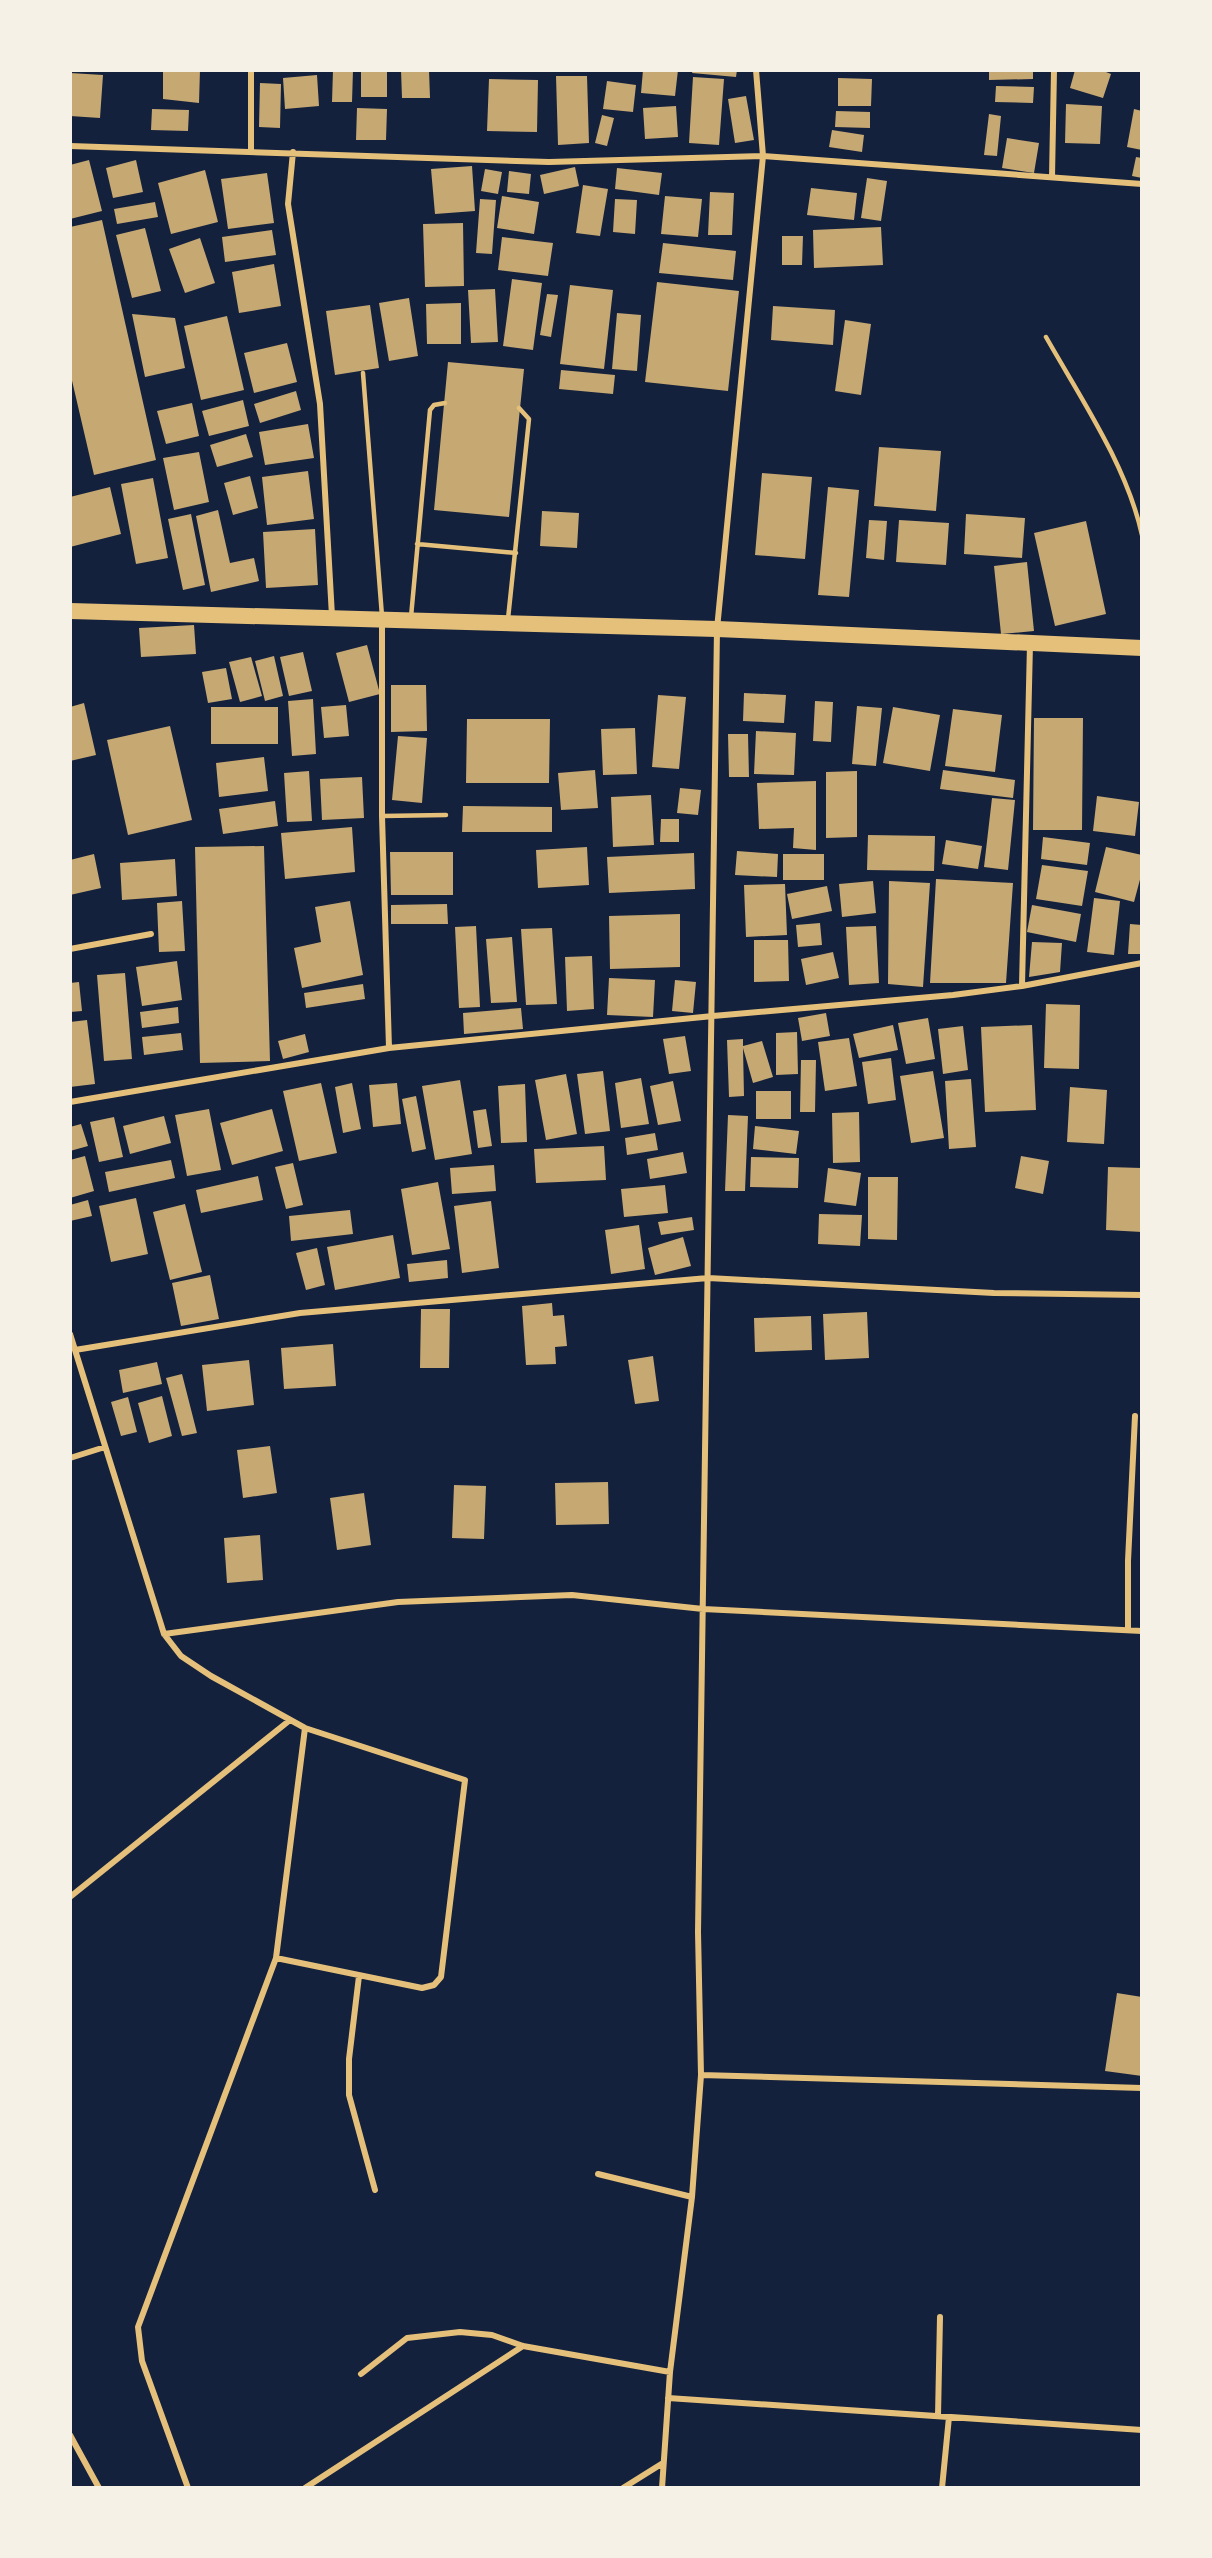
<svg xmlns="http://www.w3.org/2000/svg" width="1212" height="2558" viewBox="0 0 1212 2558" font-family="'DejaVu Sans',sans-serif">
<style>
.building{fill:#c6a872}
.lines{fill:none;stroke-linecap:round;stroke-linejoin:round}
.service{stroke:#e5c07b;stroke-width:4.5}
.minor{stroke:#e5c07b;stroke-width:6}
.trunk{stroke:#e5c07b;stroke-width:16}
</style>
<rect width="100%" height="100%" fill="#14213d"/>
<path class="building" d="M163,70H200L199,103L163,99Z
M333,70H353L352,102H332Z
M361,70H387V97H361Z
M401,70H429L430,98H402Z
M643,70H678L675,96L641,93Z
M693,70H737L736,77L692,73Z
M989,70H1033V79L989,80Z
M1075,70H1101L1111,74L1103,98L1070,88Z
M70,73L103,75L100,118L70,116Z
M317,75L319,106L285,109L283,78Z
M556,76H587L589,143L558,145Z
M693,77L724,79L719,145L689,143Z
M838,78L872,79L871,106H838Z
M489,79L538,80L537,132L487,131Z
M607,81L636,85L633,112L603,109Z
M260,83L281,84L280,128L259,127Z
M996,86L1034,87L1033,103L995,102Z
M746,96L754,140L735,143L728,99Z
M1066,104L1102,106L1100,144L1065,143Z
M676,106L678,137L645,139L643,108Z
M357,108L387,109L386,140H356Z
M152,109L189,110L188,131L151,130Z
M1134,109L1142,111V150L1127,147Z
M836,111L870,112V128L835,127Z
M989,114L1001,116L997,156L984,155Z
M602,115L614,118L607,146L595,143Z
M832,130L864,135L862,152L829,147Z
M1007,138L1039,143L1034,173L1002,168Z
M1136,157L1142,158V178L1132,176Z
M89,160L102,211L70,219V165Z
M136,160L143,192L113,198L106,168Z
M472,166L475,211L435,214L431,169Z
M575,167L579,186L544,194L540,175Z
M617,168L662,173L659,195L615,189Z
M485,169L502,172L498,194L481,191Z
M205,170L218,222L171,234L158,183Z
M509,171L531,174L529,194L507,192Z
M267,173L274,223L228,229L221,179Z
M867,178L887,181L881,221L861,218Z
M583,185L608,189L600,236L576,233Z
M811,188L857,193L854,220L807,215Z
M710,192L734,193L732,235H708Z
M502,196L539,202L534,234L497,228Z
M665,196L702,199L698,237L661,234Z
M480,199L496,200L492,254L476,253Z
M615,199L637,200L635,234L613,232Z
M155,202L158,217L117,224L114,209Z
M102,220L156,460L94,475L70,372V227Z
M463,223L464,286L425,287L423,224Z
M881,227L883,265L814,268L813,230Z
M145,228L161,291L132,298L116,235Z
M272,230L276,255L225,262L222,237Z
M782,236H803L802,265H782Z
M502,237L553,243L548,276L498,270Z
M200,238L215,283L185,293L169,249Z
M663,243L736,251L733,280L659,273Z
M274,264L281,306L239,313L232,272Z
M512,279L542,283L533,350L503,346Z
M657,282L739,291L728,391L645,382Z
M570,285L613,290L604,369L560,364Z
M495,289L498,342L471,343L468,290Z
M547,294L558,295L551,337L540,335Z
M409,298L418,356L389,361L379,303Z
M461,303V344H427L426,304Z
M370,305L379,368L335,375L326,311Z
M773,306L835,310L833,345L771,340Z
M617,313L641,315L637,371L612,369Z
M132,314L175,318L185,368L145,377Z
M227,316L244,390L201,400L184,326Z
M845,320L871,324L861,395L835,391Z
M287,343L297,382L254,393L244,353Z
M448,362L524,369L509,517L434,510Z
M561,370L615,375L613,394L559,389Z
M296,391L301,410L260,423L254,404Z
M243,400L249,426L209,436L202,411Z
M192,403L199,436L166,444L157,411Z
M308,424L314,458L265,465L259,432Z
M246,434L253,457L217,467L210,445Z
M879,447L941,451L936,511L874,506Z
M199,452L209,502L174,510L163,458Z
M308,471L314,519L267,525L262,477Z
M762,473L812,477L805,559L755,555Z
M250,476L258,508L233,515L224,483Z
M153,478L168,558L136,564L121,484Z
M110,487L121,534L70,547V497Z
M828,487L859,490L849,597L818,595Z
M218,510L230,563L254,558L259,581L211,592L196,516Z
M542,511L579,513L577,548L540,546Z
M191,514L205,585L183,590L168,519Z
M966,514L1025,518L1022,558L964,554Z
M869,520L887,521L884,560L866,558Z
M899,520L949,523L946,565L896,562Z
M1086,521L1106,614L1055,626L1034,533Z
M315,529L318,585L266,588L263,532Z
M1027,562L1034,631L1001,634L994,566Z
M194,625L196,654L141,657L139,628Z
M367,645L380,694L349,702L336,653Z
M303,652L312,691L289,696L280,657Z
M274,656L283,696L265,701L255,661Z
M251,657L262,696L240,702L229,662Z
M226,668L232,699L208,703L202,672Z
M391,685H426L427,731L391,732Z
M744,693L786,695L784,723L743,721Z
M658,695L686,697L679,769L652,767Z
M313,699L316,754L292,756L288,701Z
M815,701L833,702L831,742L813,741Z
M84,703L96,755L70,761V707Z
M346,705L349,736L324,738L321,707Z
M857,706L882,708L876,766L852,764Z
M211,707H278V744H211Z
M893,707L940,715L930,771L883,763Z
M953,709L1002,715L995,772L945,766Z
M1034,718H1083L1082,830H1033Z
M467,719H550L549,783H466Z
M170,726L192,820L128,835L107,740Z
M635,728L637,774L603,775L601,729Z
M756,731L796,733L794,775L754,774Z
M728,734H748L749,777H729Z
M398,736L427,738L422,803L392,800Z
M264,757L268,791L219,797L216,763Z
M595,770L598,808L561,810L558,773Z
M943,770L1015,780L1013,798L940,789Z
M309,771L312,821L287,822L284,773Z
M857,771V837L826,838V772Z
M362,777L364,818L322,820L320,779Z
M816,781V850L793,848L794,828L759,829L757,783Z
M680,788L701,790L698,815L677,813Z
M651,795L654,845L613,847L611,797Z
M1097,796L1139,802L1135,836L1093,831Z
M992,798L1015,800L1008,870L984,867Z
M275,801L278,826L223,834L219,809Z
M463,806L552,807V832H462Z
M661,819H679V842H660Z
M352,827L355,872L285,879L281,833Z
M868,835L935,836L934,871L867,870Z
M1043,837L1090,843L1087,865L1041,859Z
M946,840L982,846L978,869L942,864Z
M264,846L270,1061L200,1063L195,847Z
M587,847L589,885L538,888L536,850Z
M1106,847L1142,855V872L1134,902L1095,892Z
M737,851L778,854L777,877L735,875Z
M390,852H453V895H391Z
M694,853L695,889L609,893L607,857Z
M94,854L101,888L70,895V860Z
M783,854H824V880H783Z
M175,859L177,896L122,900L120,863Z
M1042,865L1088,871L1082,906L1036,899Z
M936,879L1013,883L1006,983H930Z
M873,881L876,913L842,917L839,884Z
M889,881L930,883L923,987L888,984Z
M785,884L787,935L746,937L744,885Z
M827,886L832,911L792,919L787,894Z
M1094,898L1120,901L1114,955L1087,952Z
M182,901L185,951L159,952L157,903Z
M350,901L363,975L302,988L294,948L321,942L315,907Z
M447,904L448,924H391V905Z
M1032,905L1081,914L1076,942L1027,932Z
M680,914V967L610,969L609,916Z
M820,923L822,945L798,947L796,925Z
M1130,924L1142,925V954H1128Z
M476,926L480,1007L459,1008L455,927Z
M876,926L879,983L849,985L846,927Z
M552,928L557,1004L526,1005L521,929Z
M512,937L517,1002L491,1003L486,939Z
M754,940H788L789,981L754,982Z
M1032,942L1062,943L1060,972L1029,977Z
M833,952L839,978L806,985L801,959Z
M592,956L594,1009L567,1011L565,957Z
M177,961L182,1000L142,1006L136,967Z
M125,973L132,1059L104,1061L97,975Z
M609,978L655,980L653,1017L607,1015Z
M675,980L696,982L693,1013L672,1011Z
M79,982L82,1011L70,1012V983Z
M363,984L365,999L306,1008L304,993Z
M1046,1004L1080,1005L1079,1069L1044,1068Z
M178,1007L179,1023L142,1028L140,1012Z
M521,1008L523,1029L464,1034L463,1013Z
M826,1013L830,1036L802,1041L798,1018Z
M928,1018L935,1059L906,1064L898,1023Z
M87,1020L95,1084L70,1087V1022Z
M893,1025L898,1050L859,1058L853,1034Z
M1032,1025L1036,1110L985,1112L981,1027Z
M963,1026L968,1070L943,1074L938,1029Z
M797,1032L798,1074L776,1075V1033Z
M181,1033L183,1050L144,1055L142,1037Z
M305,1034L309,1052L283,1059L278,1041Z
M685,1036L691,1071L669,1074L663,1039Z
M849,1038L857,1086L825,1091L818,1042Z
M743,1039V1046L762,1041L773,1077L753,1083L743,1048L744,1096L729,1097L727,1040Z
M891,1058L896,1100L868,1104L862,1062Z
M801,1060H816L815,1112H800Z
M603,1071L610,1131L585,1134L577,1074Z
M933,1071L944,1138L911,1143L900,1076Z
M566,1074L577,1134L546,1140L535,1080Z
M641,1078L649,1124L621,1128L615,1083Z
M971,1079L976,1147L949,1149L945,1081Z
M460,1080L472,1154L435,1160L422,1086Z
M673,1081L681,1121L658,1125L650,1086Z
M321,1083L337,1153L299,1161L283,1091Z
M352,1083L361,1129L343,1133L335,1087Z
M397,1083L401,1124L373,1127L369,1085Z
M525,1084L527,1142L501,1143L498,1086Z
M1070,1087L1107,1090L1104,1144L1067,1142Z
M756,1091H791V1119H756Z
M416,1096L426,1149L412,1152L402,1099Z
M209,1109L221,1170L187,1176L175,1115Z
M272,1109L283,1151L232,1165L220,1123Z
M486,1109L492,1146L478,1148L473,1111Z
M859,1112L860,1162L833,1163L832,1113Z
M728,1115L748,1116L745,1191H725Z
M164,1116L171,1143L130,1154L123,1126Z
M114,1117L123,1157L99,1162L90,1122Z
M81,1124L88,1146L70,1151V1127Z
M755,1126L799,1131L796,1154L753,1149Z
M655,1133L658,1150L627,1155L625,1138Z
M604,1146L606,1180L536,1183L534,1149Z
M683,1152L687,1173L650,1179L647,1159Z
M85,1156L94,1191L70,1198V1160Z
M1021,1156L1049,1161L1043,1194L1015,1188Z
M751,1157L799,1158L798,1188L750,1187Z
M171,1160L175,1178L109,1192L105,1172Z
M293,1163L303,1205L286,1209L275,1167Z
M494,1165L496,1191L452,1194L450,1168Z
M1108,1167L1142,1168V1232L1106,1230Z
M828,1168L861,1173L856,1206L824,1202Z
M258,1176L263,1200L201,1213L196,1190Z
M868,1177H898L897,1240L868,1239Z
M438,1182L450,1249L412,1255L401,1189Z
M665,1185L668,1213L624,1217L621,1189Z
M136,1198L148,1254L111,1262L99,1206Z
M88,1200L92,1216L70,1221V1205Z
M491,1201L499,1268L462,1273L454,1206Z
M185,1204L202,1272L170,1280L153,1212Z
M350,1210L353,1234L291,1241L289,1216Z
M819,1214L862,1215L860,1246L818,1244Z
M692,1217L694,1230L661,1235L658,1222Z
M639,1225L645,1269L611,1274L605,1230Z
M393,1235L400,1278L335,1290L327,1247Z
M683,1237L691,1266L655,1275L648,1248Z
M317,1248L325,1285L306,1290L296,1253Z
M447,1260L448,1278L409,1282L407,1264Z
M210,1275L219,1319L181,1326L172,1283Z
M552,1303L553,1316L564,1315L567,1346L555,1347L556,1364L526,1365L522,1306Z
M421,1309H450L449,1368H420Z
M867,1312L869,1358L825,1360L823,1314Z
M811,1316L812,1350L755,1352L754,1318Z
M333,1344L336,1386L284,1389L281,1348Z
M653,1356L659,1401L635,1404L628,1360Z
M249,1360L254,1405L207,1411L202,1365Z
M157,1362L162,1384L123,1393L119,1370Z
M182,1374L197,1433L182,1436L166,1378Z
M162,1396L172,1436L149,1443L138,1403Z
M128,1397L137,1432L121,1436L111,1402Z
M270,1446L277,1493L243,1498L237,1450Z
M608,1482L609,1524L556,1525L555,1483Z
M454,1485L486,1486L484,1539L452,1538Z
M364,1493L371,1545L337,1550L330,1498Z
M260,1535L263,1580L227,1583L224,1538Z
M1117,1993L1142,1997V2076L1105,2071Z"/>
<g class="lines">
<path class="service" d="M1046,337C1080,397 1127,466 1142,535
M363,373L382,616
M417,544L516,553
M411,617L430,410L434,405L445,403
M508,619L529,419L519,408
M382,816L446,815"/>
<path class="minor" d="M251,70V151
M70,146L549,162L763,156L1142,184
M293,152L288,204L320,404L332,616
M1052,177L1054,70
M382,622V816L389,1048
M70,949L151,934
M1022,986L1030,644
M70,1102L389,1048L713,1016L953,995L1022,986L1142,963
M70,1334L164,1634L181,1656L211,1676L305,1728L465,1780L441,1977L434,1985L422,1988L276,1958
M75,1350L300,1313L708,1278L994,1293L1142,1295
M70,1458L105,1447
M1128,1630V1561L1135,1416
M164,1634L398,1602L572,1595L703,1609L1142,1631
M70,1897L290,1720
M359,1976L349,2059V2095L375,2190
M701,2075L1142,2088
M598,2174L692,2197
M361,2374L407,2338L460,2332L492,2335L523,2346L670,2372
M668,2398L1142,2430
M938,2416L940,2317
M70,2435L99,2488
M188,2488L142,2361L138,2327L276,1958L305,1728
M305,2488L523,2346
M623,2488L663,2463
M662,2488L670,2372L692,2197L701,2075L698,1932L717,629L763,156L756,70
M942,2488L949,2417"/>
<path class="trunk" d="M70,611L717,629L1142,648"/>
</g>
<rect width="1212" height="2558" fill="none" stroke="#f6f1e7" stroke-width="144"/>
</svg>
